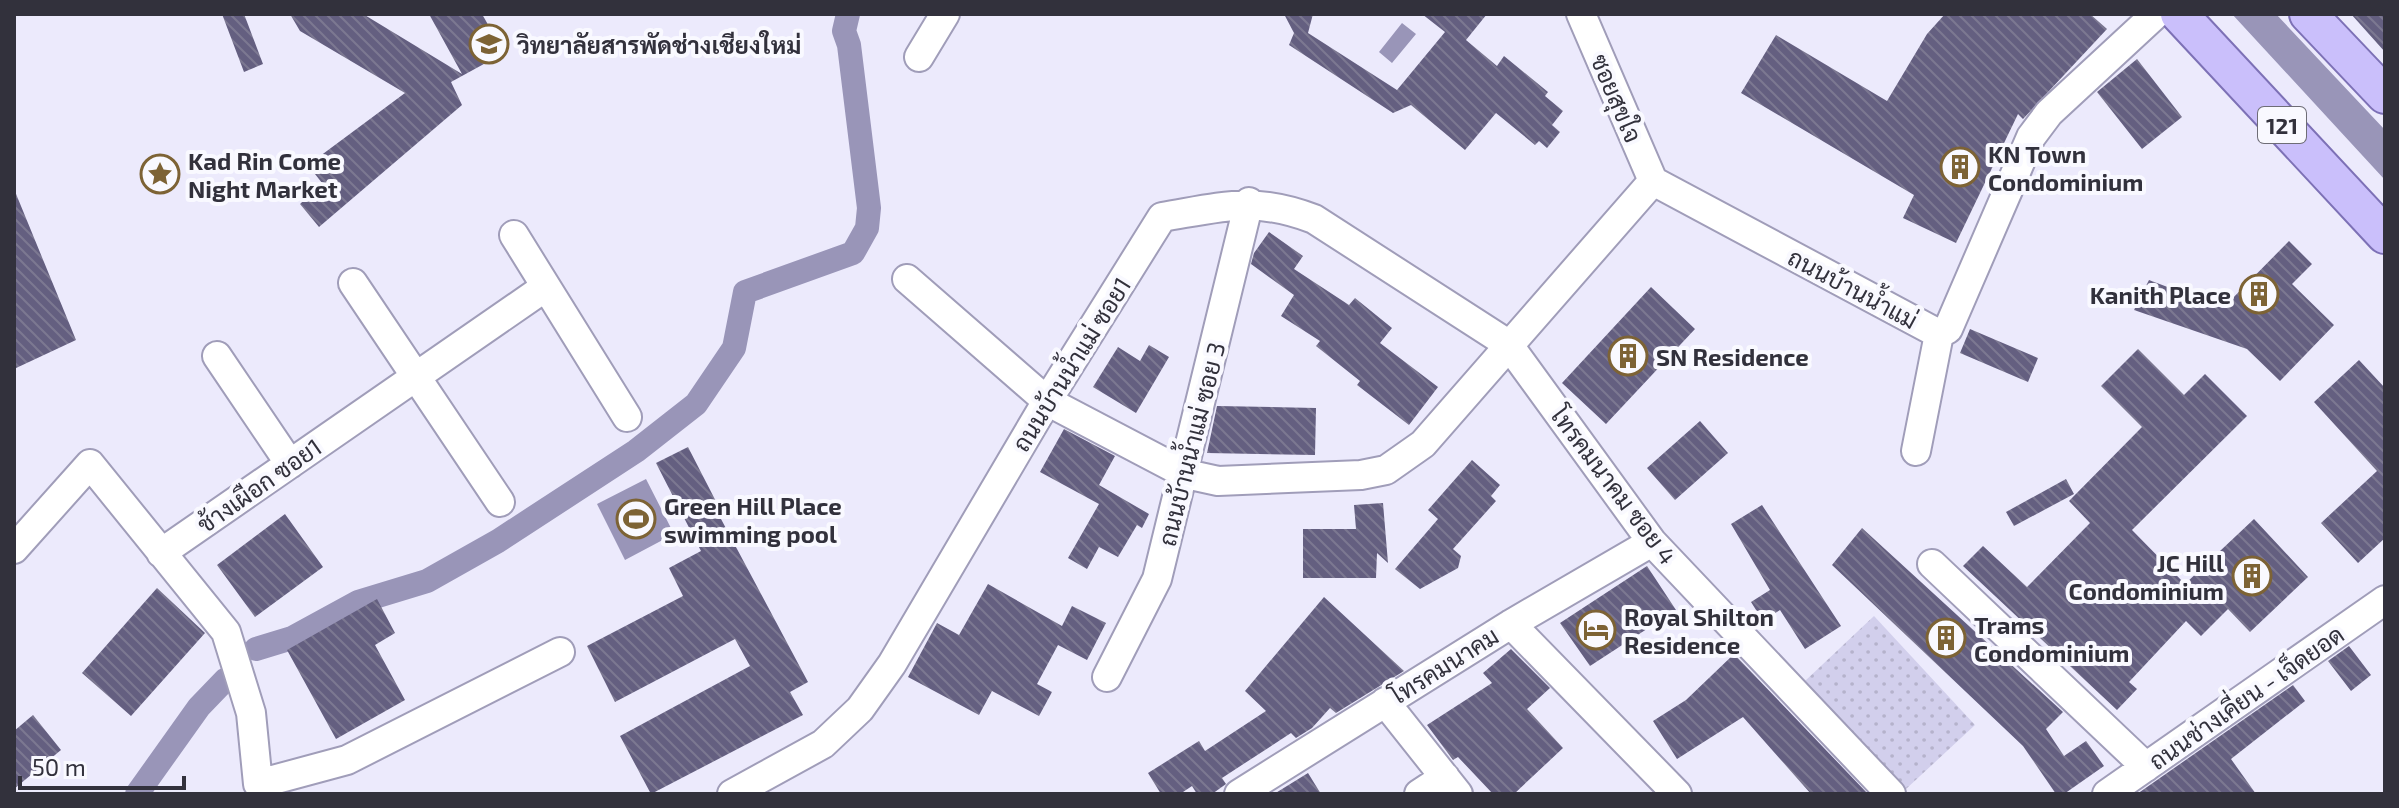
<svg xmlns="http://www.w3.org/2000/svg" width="2399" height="808" viewBox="0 0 2399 808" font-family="'Exo 2',Sarabun,sans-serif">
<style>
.grass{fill:url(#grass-dots)}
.water{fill:#9995b8}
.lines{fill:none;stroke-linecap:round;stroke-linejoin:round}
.canal{stroke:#9995b8;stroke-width:24}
.building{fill:url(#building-back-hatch)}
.minor-casing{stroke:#a09db9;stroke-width:32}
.major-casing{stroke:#7d71b6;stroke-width:40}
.minor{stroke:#fff;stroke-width:28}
.major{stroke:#cabffb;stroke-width:36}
.labels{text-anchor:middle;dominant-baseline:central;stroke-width:8;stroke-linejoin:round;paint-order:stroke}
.shield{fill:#f9f9ff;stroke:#6e6d76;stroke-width:2}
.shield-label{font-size:22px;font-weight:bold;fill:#32313c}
.poi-label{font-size:24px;font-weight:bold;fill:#32313c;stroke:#f9f9ff;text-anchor:start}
.street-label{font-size:24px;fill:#32313c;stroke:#f9f9ff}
</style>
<defs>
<pattern id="grass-dots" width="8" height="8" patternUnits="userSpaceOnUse" patternTransform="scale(2)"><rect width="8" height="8" fill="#d2cfec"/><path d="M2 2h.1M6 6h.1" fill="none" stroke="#b5b2cb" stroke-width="1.8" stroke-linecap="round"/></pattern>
<pattern id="building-back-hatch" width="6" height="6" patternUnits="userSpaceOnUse" patternTransform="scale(2)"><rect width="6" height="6" fill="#645f80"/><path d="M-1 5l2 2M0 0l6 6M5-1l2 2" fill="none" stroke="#7c7891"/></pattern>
</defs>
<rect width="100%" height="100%" fill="#eceafc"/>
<path class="grass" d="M1874,616L1975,725L1906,789L1805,681Z"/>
<path class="water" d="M2232,14H2276L2385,130V180Z
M1402,23L1416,34L1392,63L1379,52Z
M646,479L674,534L625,560L597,504Z"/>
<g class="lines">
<path class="canal" d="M256,649L292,638L358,602L427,581L498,541L636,451L696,404L734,348L745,292L853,253L867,228L869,208L849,45L844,31L848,14
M137,794L199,707L225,680"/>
</g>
<path class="building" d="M222,14H244L263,64L244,72Z
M290,14H363L462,74L429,14H482L504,53L451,82L462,105L319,227L300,204L322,183L308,165L405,93L300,31Z
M1284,14H1313L1308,33L1397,90L1445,32L1422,14H1487L1466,40L1497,66L1504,56L1548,92L1545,96L1563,111L1552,125L1560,132L1547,148L1539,141L1535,145L1496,113L1465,150L1411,105L1393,113L1289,45L1294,33Z
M1945,14H2090L2107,29L2023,119L2018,114L1956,243L1903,218L1914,195L1741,93L1776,35L1887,101L1927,34Z
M2351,14H2385V52Z
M2137,59L2182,117L2142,149L2097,92Z
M14,189L76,340L14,369Z
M1269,232L1303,256L1294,269L1349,305L1355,298L1392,328L1380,343L1438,387L1409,425L1357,385L1360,381L1316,346L1320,341L1281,316L1294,295L1251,264L1254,253Z
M2289,241L2312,264L2292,284L2334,325L2280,381L2247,349L2134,310L2149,280L2223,308Z
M1651,287L1695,329L1606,424L1562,383Z
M1970,329L2038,358L2028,382L1960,353Z
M1149,345L1169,357L1136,413L1093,387L1118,347L1140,361Z
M2138,349L2184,395L2205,374L2247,416L2132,530L2185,584L2254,519L2308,577L2250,632L2228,609L2201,636L2186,621L2129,682L2137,689L2117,710L1963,566L1983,546L2027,587L2090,523L2069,501L2142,427L2101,386Z
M2359,360L2385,388V538L2358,563L2321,523L2377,471L2314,402Z
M1217,406L1316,408L1315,455L1207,453Z
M1700,421L1728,453L1675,500L1647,468Z
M1064,429L1115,456L1099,485L1149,514L1142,528L1137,525L1118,557L1099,547L1087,569L1068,558L1099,504L1040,472Z
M688,447L724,517L721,519L808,682L790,692L803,715L651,794L620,736L750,666L735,639L615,702L587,646L683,596L669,568L701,551L656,463Z
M1472,460L1500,485L1491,496L1496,501L1453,549L1461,556L1458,568L1420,589L1395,569L1438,519L1428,510Z
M2066,479L2074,494L2014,526L2006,512Z
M1383,503L1388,563L1377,553L1376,578H1303V529H1356L1354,505Z
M1762,505L1841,626L1805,649L1780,610L1763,621L1751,602L1770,590L1731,524Z
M285,514L323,567L255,617L217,565Z
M1862,528L2063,712L2046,729L2064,756L2086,741L2104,766L2064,794H2056L2023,746L1832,565Z
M1647,566L1676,610L1590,666L1560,623Z
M988,584L1062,626L1072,606L1106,623L1087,660L1058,645L1037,684L1052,692L1039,716L992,691L979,715L908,677L937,623L959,635Z
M157,588L205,633L131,716L82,673Z
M1324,597L1404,671L1336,713L1330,708L1312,728L1296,738L1291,733L1222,778L1226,784L1212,794H1197L1192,786L1180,794H1161L1148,773L1199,741L1205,751L1266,711L1245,691Z
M377,599L395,633L375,645L405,700L336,739L287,650Z
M2349,646L2371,675L2351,691L2328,661Z
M1511,649L1550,688L1527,709L1563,748L1514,794H1493L1458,757L1453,760L1427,725L1492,683L1483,673Z
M1734,654L1868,794H1811L1743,717L1677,759L1653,721L1686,700Z
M2293,685L2305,701L2231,759L2256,794H2137Z
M33,715L61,750L14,789V731Z
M1308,773L1321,794H1274Z"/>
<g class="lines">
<defs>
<path id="minor" d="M1581,14L1653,181
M919,57L945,14
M1653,181L1939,334L1948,329L2031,137L2049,113L2156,14
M514,235L627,417
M907,279L1047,401L1186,474L1218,481L1361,475L1386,470L1423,444L1653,181
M353,283L500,502
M217,356L290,464
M1916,451L1939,334
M14,549L90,464L226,632L251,713L258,784L347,760L560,652
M161,553L544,288
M1932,564L2146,767
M1511,624L1677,794
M1107,677L1157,579L1249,202
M1385,702L1458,794
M732,794L823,744L860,709L892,664L1047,401L1162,217C1222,207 1254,196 1314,219L1508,344L1652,542L1891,794
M1239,794L1511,624L1652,542
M1419,794L1445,777
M2107,794L2385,600"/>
<path id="major" d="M2179,14L2385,235
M2308,14L2385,95"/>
</defs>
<use href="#minor" class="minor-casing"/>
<use href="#major" class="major-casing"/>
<use href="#minor" class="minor"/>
<use href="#major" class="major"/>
</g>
<defs>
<symbol id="university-ring" viewBox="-11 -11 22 22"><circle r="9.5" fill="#f9f9ff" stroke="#7d6335" stroke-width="1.5"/><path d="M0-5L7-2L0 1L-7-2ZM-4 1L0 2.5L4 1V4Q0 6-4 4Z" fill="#7d6335"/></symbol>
<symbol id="building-ring" viewBox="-11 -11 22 22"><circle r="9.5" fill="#f9f9ff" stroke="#7d6335" stroke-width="1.5"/><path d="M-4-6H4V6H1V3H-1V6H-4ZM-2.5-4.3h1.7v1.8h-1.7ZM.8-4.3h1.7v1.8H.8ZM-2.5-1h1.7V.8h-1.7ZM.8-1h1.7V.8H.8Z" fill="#7d6335"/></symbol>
<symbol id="sight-ring" viewBox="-11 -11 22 22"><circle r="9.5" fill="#f9f9ff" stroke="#7d6335" stroke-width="1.5"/><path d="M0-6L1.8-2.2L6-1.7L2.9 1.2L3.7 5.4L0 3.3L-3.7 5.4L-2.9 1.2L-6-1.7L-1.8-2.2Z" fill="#7d6335"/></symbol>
<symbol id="stadium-ring" viewBox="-11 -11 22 22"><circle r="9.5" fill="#f9f9ff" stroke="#7d6335" stroke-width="1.5"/><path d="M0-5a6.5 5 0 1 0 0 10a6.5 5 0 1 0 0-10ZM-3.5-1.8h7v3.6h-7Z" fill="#7d6335"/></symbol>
<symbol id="hotel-ring" viewBox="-11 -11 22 22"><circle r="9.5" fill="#f9f9ff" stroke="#7d6335" stroke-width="1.5"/><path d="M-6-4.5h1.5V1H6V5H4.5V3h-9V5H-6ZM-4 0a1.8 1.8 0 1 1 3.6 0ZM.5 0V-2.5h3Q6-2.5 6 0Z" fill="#7d6335"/></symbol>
</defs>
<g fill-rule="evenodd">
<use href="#university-ring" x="467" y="22" width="44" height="44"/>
<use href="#building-ring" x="1938" y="145" width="44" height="44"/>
<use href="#sight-ring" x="138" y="152" width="44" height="44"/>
<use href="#building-ring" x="2237" y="272" width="44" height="44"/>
<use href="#building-ring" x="1606" y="334" width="44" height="44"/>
<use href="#stadium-ring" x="614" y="497" width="44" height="44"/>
<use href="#building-ring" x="2230" y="554" width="44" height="44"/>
<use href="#hotel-ring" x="1574" y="608" width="44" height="44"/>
<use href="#building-ring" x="1924" y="616" width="44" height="44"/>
</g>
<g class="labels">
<rect class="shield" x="2258" y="107" width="48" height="36" rx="6"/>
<g class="shield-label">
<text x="2282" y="125">121</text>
</g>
<g class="poi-label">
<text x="517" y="44">วิทยาลัยสารพัดช่างเชียงใหม่</text>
<text x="1988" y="153">KN Town<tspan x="1988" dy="28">Condominium</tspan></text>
<text x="188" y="160">Kad Rin Come<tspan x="188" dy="28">Night Market</tspan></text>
<text x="2231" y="294" text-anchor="end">Kanith Place</text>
<text x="1656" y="356">SN Residence</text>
<text x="664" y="505">Green Hill Place<tspan x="664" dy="28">swimming pool</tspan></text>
<text x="2224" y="562" text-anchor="end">JC Hill<tspan x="2224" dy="28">Condominium</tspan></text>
<text x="1624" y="616">Royal Shilton<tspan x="1624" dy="28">Residence</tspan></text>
<text x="1974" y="624">Trams<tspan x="1974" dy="28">Condominium</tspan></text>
</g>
<g class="street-label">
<text transform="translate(1617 98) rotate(67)">ซอยสุขใจ</text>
<text transform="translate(1853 288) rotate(28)">ถนนบ้านน้ำแม่</text>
<text transform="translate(1071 364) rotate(-58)">ถนนบ้านน้ำแม่ ซอย1</text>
<text transform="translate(1191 444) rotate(-76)">ถนนบ้านน้ำแม่ ซอย 3</text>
<text transform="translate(259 485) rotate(-35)">ช้างเผือก ซอย1</text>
<text transform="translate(1614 485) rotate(53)">โทรคมนาคม ซอย 4</text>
<text transform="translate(1444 665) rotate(-32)">โทรคมนาคม</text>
<text transform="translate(2246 697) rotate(-35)">ถนนช่างเคี่ยน - เจ็ดยอด</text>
</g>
</g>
<rect width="2399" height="808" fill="none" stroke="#32313c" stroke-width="32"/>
<path d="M20 776v12h164v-12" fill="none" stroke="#32313c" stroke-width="4"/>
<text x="32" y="776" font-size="24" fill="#32313c" stroke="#f9f9ff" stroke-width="6" paint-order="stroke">50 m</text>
</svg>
